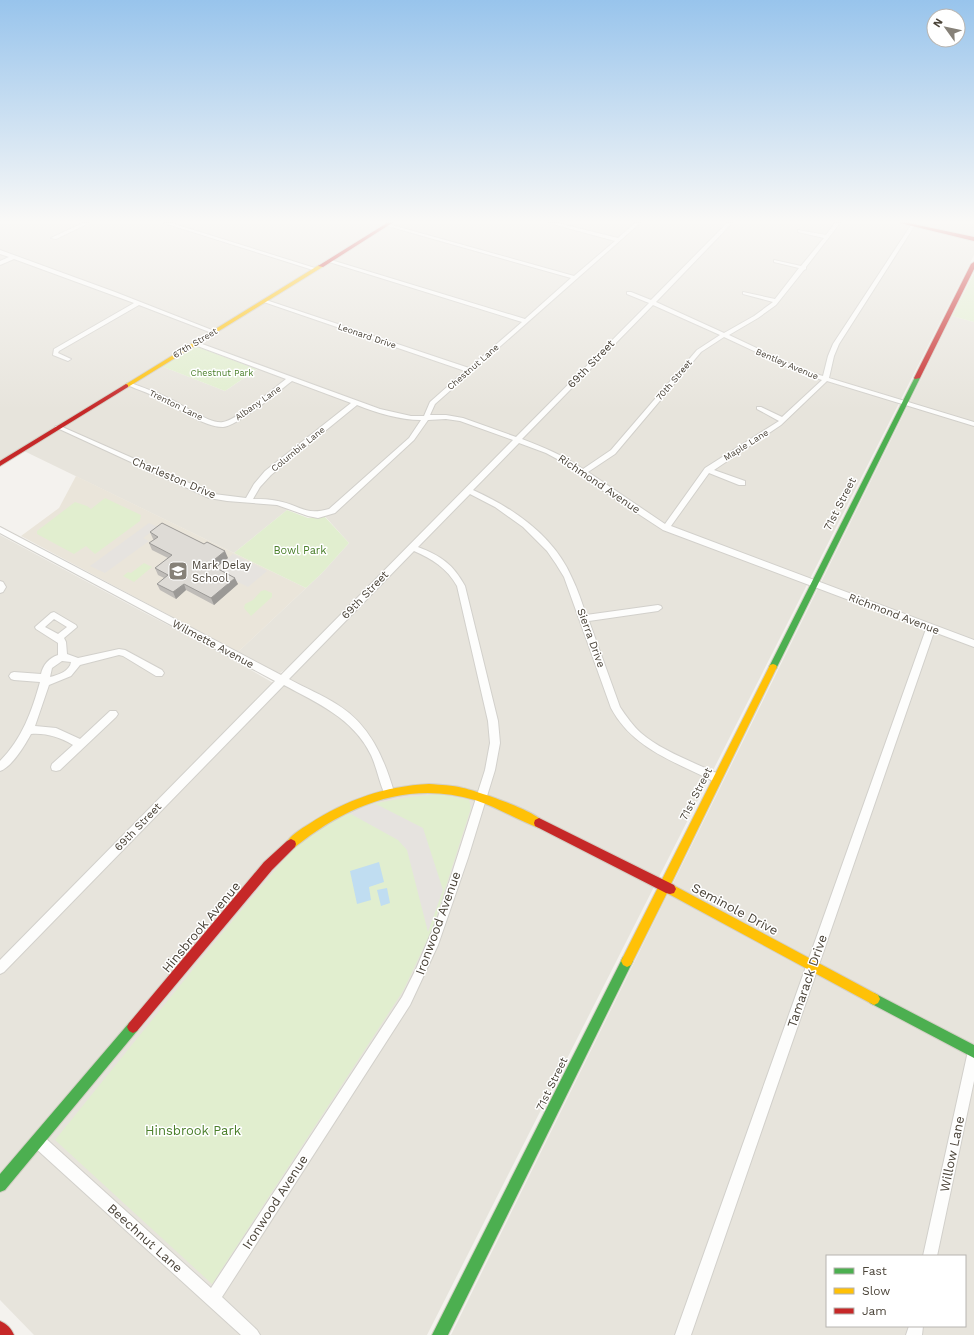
<svg xmlns="http://www.w3.org/2000/svg" width="974" height="1335" viewBox="0 0 974 1335" font-family="'Work Sans',sans-serif">
<style>
.residential{fill:#e7e4dc;fill-rule:evenodd}
.education{fill:#eae5da}
.green{fill:#e1eecf}
.parking{fill:#e6e3df}
.water{fill:#c0ddf1}
.lines{fill:none;stroke-linecap:round;stroke-linejoin:round}
.street-casing{stroke:#d2d0cb;stroke-width:2}
.fast-casing{stroke:#d3cfc5;stroke-width:2}
.slow-casing{stroke:#d3cfc5;stroke-width:2}
.jam-casing{stroke:#d3cfc5;stroke-width:2}
.street{fill:#fdfdfc;fill-rule:evenodd}
.fast{fill:#4caf50;fill-rule:evenodd}
.slow{fill:#ffc107;fill-rule:evenodd}
.jam{fill:#c62828;fill-rule:evenodd}
.wall{fill:#bfbcb8}
.shaded-wall{fill:#9b9996}
.building{fill:#dedbd6;stroke:#9b9996}
.labels{text-anchor:middle;dominant-baseline:central;stroke-width:3;stroke-linejoin:round;paint-order:stroke}
.far-street-label{font-size:9px;fill:#4b4439;stroke:#fff}
.far-park-label{font-size:9px;fill:#4a7f2a;stroke:#fff}
.street-label{font-size:11px;fill:#4b4439;stroke:#fff}
.park-label{font-size:11px;fill:#4a7f2a;stroke:#fff}
.poi-label{font-size:11px;fill:#4b4439;stroke:#fff;text-anchor:start}
.near-street-label{font-size:13px;fill:#4b4439;stroke:#fff}
.near-park-label{font-size:13px;fill:#4a7f2a;stroke:#fff}
</style>
<rect width="100%" height="100%" fill="#f4f2ee"/>
<path class="residential" d="M0,223H387L0,461Z
M393,223H726L290,666L280,673L273,671L238,652L322,573L349,543L321,512L310,513L292,506L234,553L24,451L161,366L225,391L262,366L206,345L203,343L205,339Z
M733,223H897L974,240V255L427,1335H34L0,1300V535L145,613L229,657L280,687Z
M908,223H974V237L918,225Z
M952,316L974,322V1335H451ZM827,1256H965V1326H827Z"/>
<path class="education" d="M76,476L306,588L238,652L21,536L59,508Z"/>
<path class="green" d="M974,273V322L952,316Z
M198,347L257,369L225,391L161,366L191,349Z
M105,498L141,515L140,521L95,554L86,546L74,554L37,534V531L75,502L87,506L91,509Z
M287,510L308,518L324,516L349,543L322,573L306,588L234,553Z
M144,563L152,567L134,582L123,576L128,572L131,573Z
M265,590L272,593V597L251,616L244,608L245,604L253,600L261,591Z
M440,794L469,800L471,808L432,930L403,991L212,1284L55,1140L224,931L293,849L333,820L371,804L410,797Z"/>
<path class="parking" d="M149,523L158,527L143,538L149,541L105,573L90,566Z
M233,554L267,571L248,587L214,570Z
M374,803L423,828L443,890L428,932L407,850L398,840L349,813Z"/>
<path class="water" d="M379,862L384,882L369,887L371,900L357,904L350,871Z
M387,888L390,903L381,906L377,890Z"/>
<g class="lines">
<defs>
<path id="street" d="M83,223H89L56,239L51,238Z
M164,223H171L318,269L313,270Z
M549,223H557L618,238L635,223H640L435,404L430,415H446L463,418L516,437L649,303L627,294V292H631L651,300L727,223H732L656,302L724,333L754,316L773,302L743,294V292L775,299L799,268L774,262V260L801,266L824,238L798,232V230L826,235L835,223H840L806,267V269L804,270L776,305L758,318L729,335L805,371L823,376L828,356L833,344L911,225L915,224V225L839,344L834,356L829,378L974,422V426L827,381L781,425L714,470L745,481V485H739L709,473L671,526L974,640V647L934,632L691,1335H675L926,629L663,530L579,475L559,460L546,453L519,443L473,490C513,508 554,536 572,578C578,590 582,603 586,615L658,605L661,606L662,608L658,611L589,621L620,707C626,716 633,726 641,733C660,750 697,764 721,775L722,778L721,781L717,782L713,781C675,762 632,748 611,708L564,577L556,564L547,551L523,527L495,507L470,494L418,547C441,556 453,564 465,586L498,721L500,743L495,770L468,858L438,945L410,1005L222,1297L257,1330L260,1335H241L33,1146L31,1141L33,1136L38,1134L43,1136L211,1288L402,997L416,969L438,917L485,770L490,743L488,721L457,586C447,568 432,559 414,551L289,679C305,688 323,695 338,705C370,725 384,758 394,792L393,795L389,796L385,795C379,782 377,768 371,755C353,718 317,703 284,685L4,972L0,974V960L275,681L0,533V527L281,675L513,440L460,421L446,419L428,420L414,440L335,513L318,518L308,516L277,505L227,501L209,498L55,427L56,426H60L214,494L246,498L254,484L265,471L351,403L292,381C279,391 236,427 223,427C204,427 180,409 164,401C152,394 139,390 127,385V383H131C143,388 157,392 168,398C180,403 211,425 223,422C237,420 273,389 286,379L192,344V342L194,341L380,409L411,416H424L430,402L465,371L261,301L266,300L469,368L522,322L326,261L331,260L525,319L571,278L384,225L388,224L574,276L615,241ZM653,305L720,335L697,350L611,450L583,469C563,455 545,448 522,439ZM724,337L801,373L822,380L782,417L761,407H757V409L779,421L705,468L665,524L588,472L615,454L701,352ZM357,405C377,413 400,420 421,420L409,438L329,509C304,516 300,505 278,501C270,499 261,499 253,499L260,487L271,475Z
M0,250L115,292L217,332L212,333L139,305L59,351L58,353L71,359L68,361L53,355L54,349L134,303L14,259L0,265V261L9,257L0,254Z
M0,581L3,582L6,587L3,592L0,593Z
M54,612L76,625L77,627L64,638L66,642L67,654L78,658L119,649L125,650L162,670L164,673L162,676H156L123,656L119,655L80,665L71,676L49,685L35,726L56,728L80,739L110,711H116L118,714L116,717L60,770L56,771L52,770L51,767L52,764L73,745C59,737 47,733 31,734C25,745 12,767 0,771V761C22,739 32,711 40,682L14,680L11,679L9,676L11,673L14,672L41,674C43,665 49,658 58,655V643L36,629L35,627L51,613ZM54,619L67,627L58,634L45,627ZM62,661L71,662C70,671 58,675 50,677L52,668Z
M974,1045V1081L937,1256H923L968,1051L970,1047Z
M909,1326H923L922,1335H906Z"/>
<path id="fast" d="M915,377L920,378L777,667L776,669H770L769,667Z
M627,955L631,957L633,961L631,965L448,1335H432L623,957Z
M874,993L974,1045V1058L870,1003L868,999L870,995Z
M133,1021L137,1023L139,1027L137,1031L5,1190L0,1192V1174L129,1023Z"/>
<path id="slow" d="M319,265L324,266L128,387L123,386Z
M773,664L776,665L777,667L671,884L878,995L880,999L878,1003L874,1005L667,893L631,965L627,967L623,965L621,961L769,667L770,665Z
M429,784C441,785 452,785 463,788C477,791 539,812 544,823L543,826L539,828C517,820 497,807 475,800C408,780 347,805 295,847L291,849L287,847L286,844C289,836 301,829 309,824C346,800 385,786 429,784Z"/>
<path id="jam" d="M387,223H392L323,267L318,266Z
M900,223H908L974,237V241Z
M974,262V269L920,378L915,379L914,378L971,264Z
M126,384L128,385V387L0,466V461Z
M539,818L674,885L676,889L674,893L670,894L666,893L535,826L534,823L535,820Z
M291,839L295,841L296,844L295,847L272,870L137,1031L133,1033L129,1031L127,1027L129,1023L264,862L287,841Z
M0,1321C7,1324 11,1328 14,1335H0Z"/>
</defs>
<use href="#street" class="street-casing"/>
<use href="#fast" class="fast-casing"/>
<use href="#slow" class="slow-casing"/>
<use href="#jam" class="jam-casing"/>
<use href="#street" class="street"/>
<use href="#fast" class="fast"/>
<use href="#slow" class="slow"/>
<use href="#jam" class="jam"/>
</g>
<path class="wall" d="M150,532L228,558L216,567L238,584L214,605L186,590L176,599L160,590L157,584L164,578L158,575L155,568L168,558L152,550L149,543L154,540L153,539Z"/>
<path class="shaded-wall" d="M225,551L228,558L212,571L209,564Z
M235,578L238,584L214,605L211,598Z
M184,584L186,590L176,599L173,592Z"/>
<path class="building" d="M162,523L204,544L207,542L225,551L209,564L235,578L211,598L184,584L173,592L157,584L168,575L155,568L172,555L149,543L158,537L150,532Z"/>
<linearGradient id="sky" x2="0" y2="1"><stop stop-color="#98c4ec"/><stop offset="0.54" stop-color="#faf9f7"/><stop offset="1" stop-color="#faf9f7" stop-opacity="0"/></linearGradient>
<rect width="974" height="410" fill="url(#sky)"/>
<defs>
<symbol id="school-square" viewBox="-11 -11 22 22"><rect x="-9" y="-9" width="18" height="18" rx="4" fill="#868178" stroke="#fff"/><path d="M0-5L7-2L0 1L-7-2ZM-4 1L0 2.5L4 1V4Q0 6-4 4Z" fill="#fff"/></symbol>
</defs>
<g fill-rule="evenodd">
<use href="#school-square" x="167" y="560" width="22" height="22"/>
</g>
<g class="labels">
<g class="far-street-label">
<text transform="translate(367 336) rotate(19)">Leonard Drive</text>
<text transform="translate(195 343) rotate(-31)">67th Street</text>
<text transform="translate(787 364) rotate(23)">Bentley Avenue</text>
<text transform="translate(473 367) rotate(-41)">Chestnut Lane</text>
<text transform="translate(674 380) rotate(-50)">70th Street</text>
<text transform="translate(258 403) rotate(-35)">Albany Lane</text>
<text transform="translate(176 405) rotate(26)">Trenton Lane</text>
<text transform="translate(746 445) rotate(-32)">Maple Lane</text>
<text transform="translate(298 449) rotate(-39)">Columbia Lane</text>
</g>
<g class="far-park-label">
<text x="222" y="373">Chestnut Park</text>
</g>
<g class="street-label">
<text transform="translate(591 364) rotate(-46)">69th Street</text>
<text transform="translate(174 478) rotate(23)">Charleston Drive</text>
<text transform="translate(599 484) rotate(34)">Richmond Avenue</text>
<text transform="translate(840 504) rotate(-63)">71st Street</text>
<text transform="translate(365 595) rotate(-46)">69th Street</text>
<text transform="translate(894 614) rotate(21)">Richmond Avenue</text>
<text transform="translate(591 638) rotate(70)">Sierra Drive</text>
<text transform="translate(213 644) rotate(28)">Wilmette Avenue</text>
<text transform="translate(696 794) rotate(-63)">71st Street</text>
<text transform="translate(138 827) rotate(-46)">69th Street</text>
<text transform="translate(552 1084) rotate(-64)">71st Street</text>
</g>
<g class="park-label">
<text x="300" y="550">Bowl Park</text>
</g>
<g class="poi-label">
<text x="192" y="565">Mark Delay<tspan x="192" dy="13">School</tspan></text>
</g>
<g class="near-street-label">
<text transform="translate(735 909) rotate(28)">Seminole Drive</text>
<text transform="translate(438 923) rotate(-70)">Ironwood Avenue</text>
<text transform="translate(201 927) rotate(-50)">Hinsbrook Avenue</text>
<text transform="translate(807 981) rotate(-71)">Tamarack Drive</text>
<text transform="translate(952 1154) rotate(-78)">Willow Lane</text>
<text transform="translate(275 1202) rotate(-57)">Ironwood Avenue</text>
<text transform="translate(145 1238) rotate(42)">Beechnut Lane</text>
</g>
<g class="near-park-label">
<text x="193" y="1130">Hinsbrook Park</text>
</g>
</g>
<rect x="826" y="1255" width="140" height="72" fill="#ffffff" stroke="#b7b4b0"/>
<rect x="834" y="1268" width="20" height="6" fill="#4caf50" stroke="#b7b4b0"/>
<text x="862" y="1275" font-size="12" fill="#4b4439">Fast</text>
<rect x="834" y="1288" width="20" height="6" fill="#ffc107" stroke="#b7b4b0"/>
<text x="862" y="1295" font-size="12" fill="#4b4439">Slow</text>
<rect x="834" y="1308" width="20" height="6" fill="#c62828" stroke="#b7b4b0"/>
<text x="862" y="1315" font-size="12" fill="#4b4439">Jam</text>
<g transform="translate(946 28) rotate(303)"><circle r="19" fill="#ffffff" stroke="#b7b4b0"/>
<path d="M0-3L7 15L0 10L-7 15Z" fill="#868178"/>
<text y="-6" font-size="11" font-weight="bold" text-anchor="middle" fill="#4b4439">N</text>
</g>
</svg>
